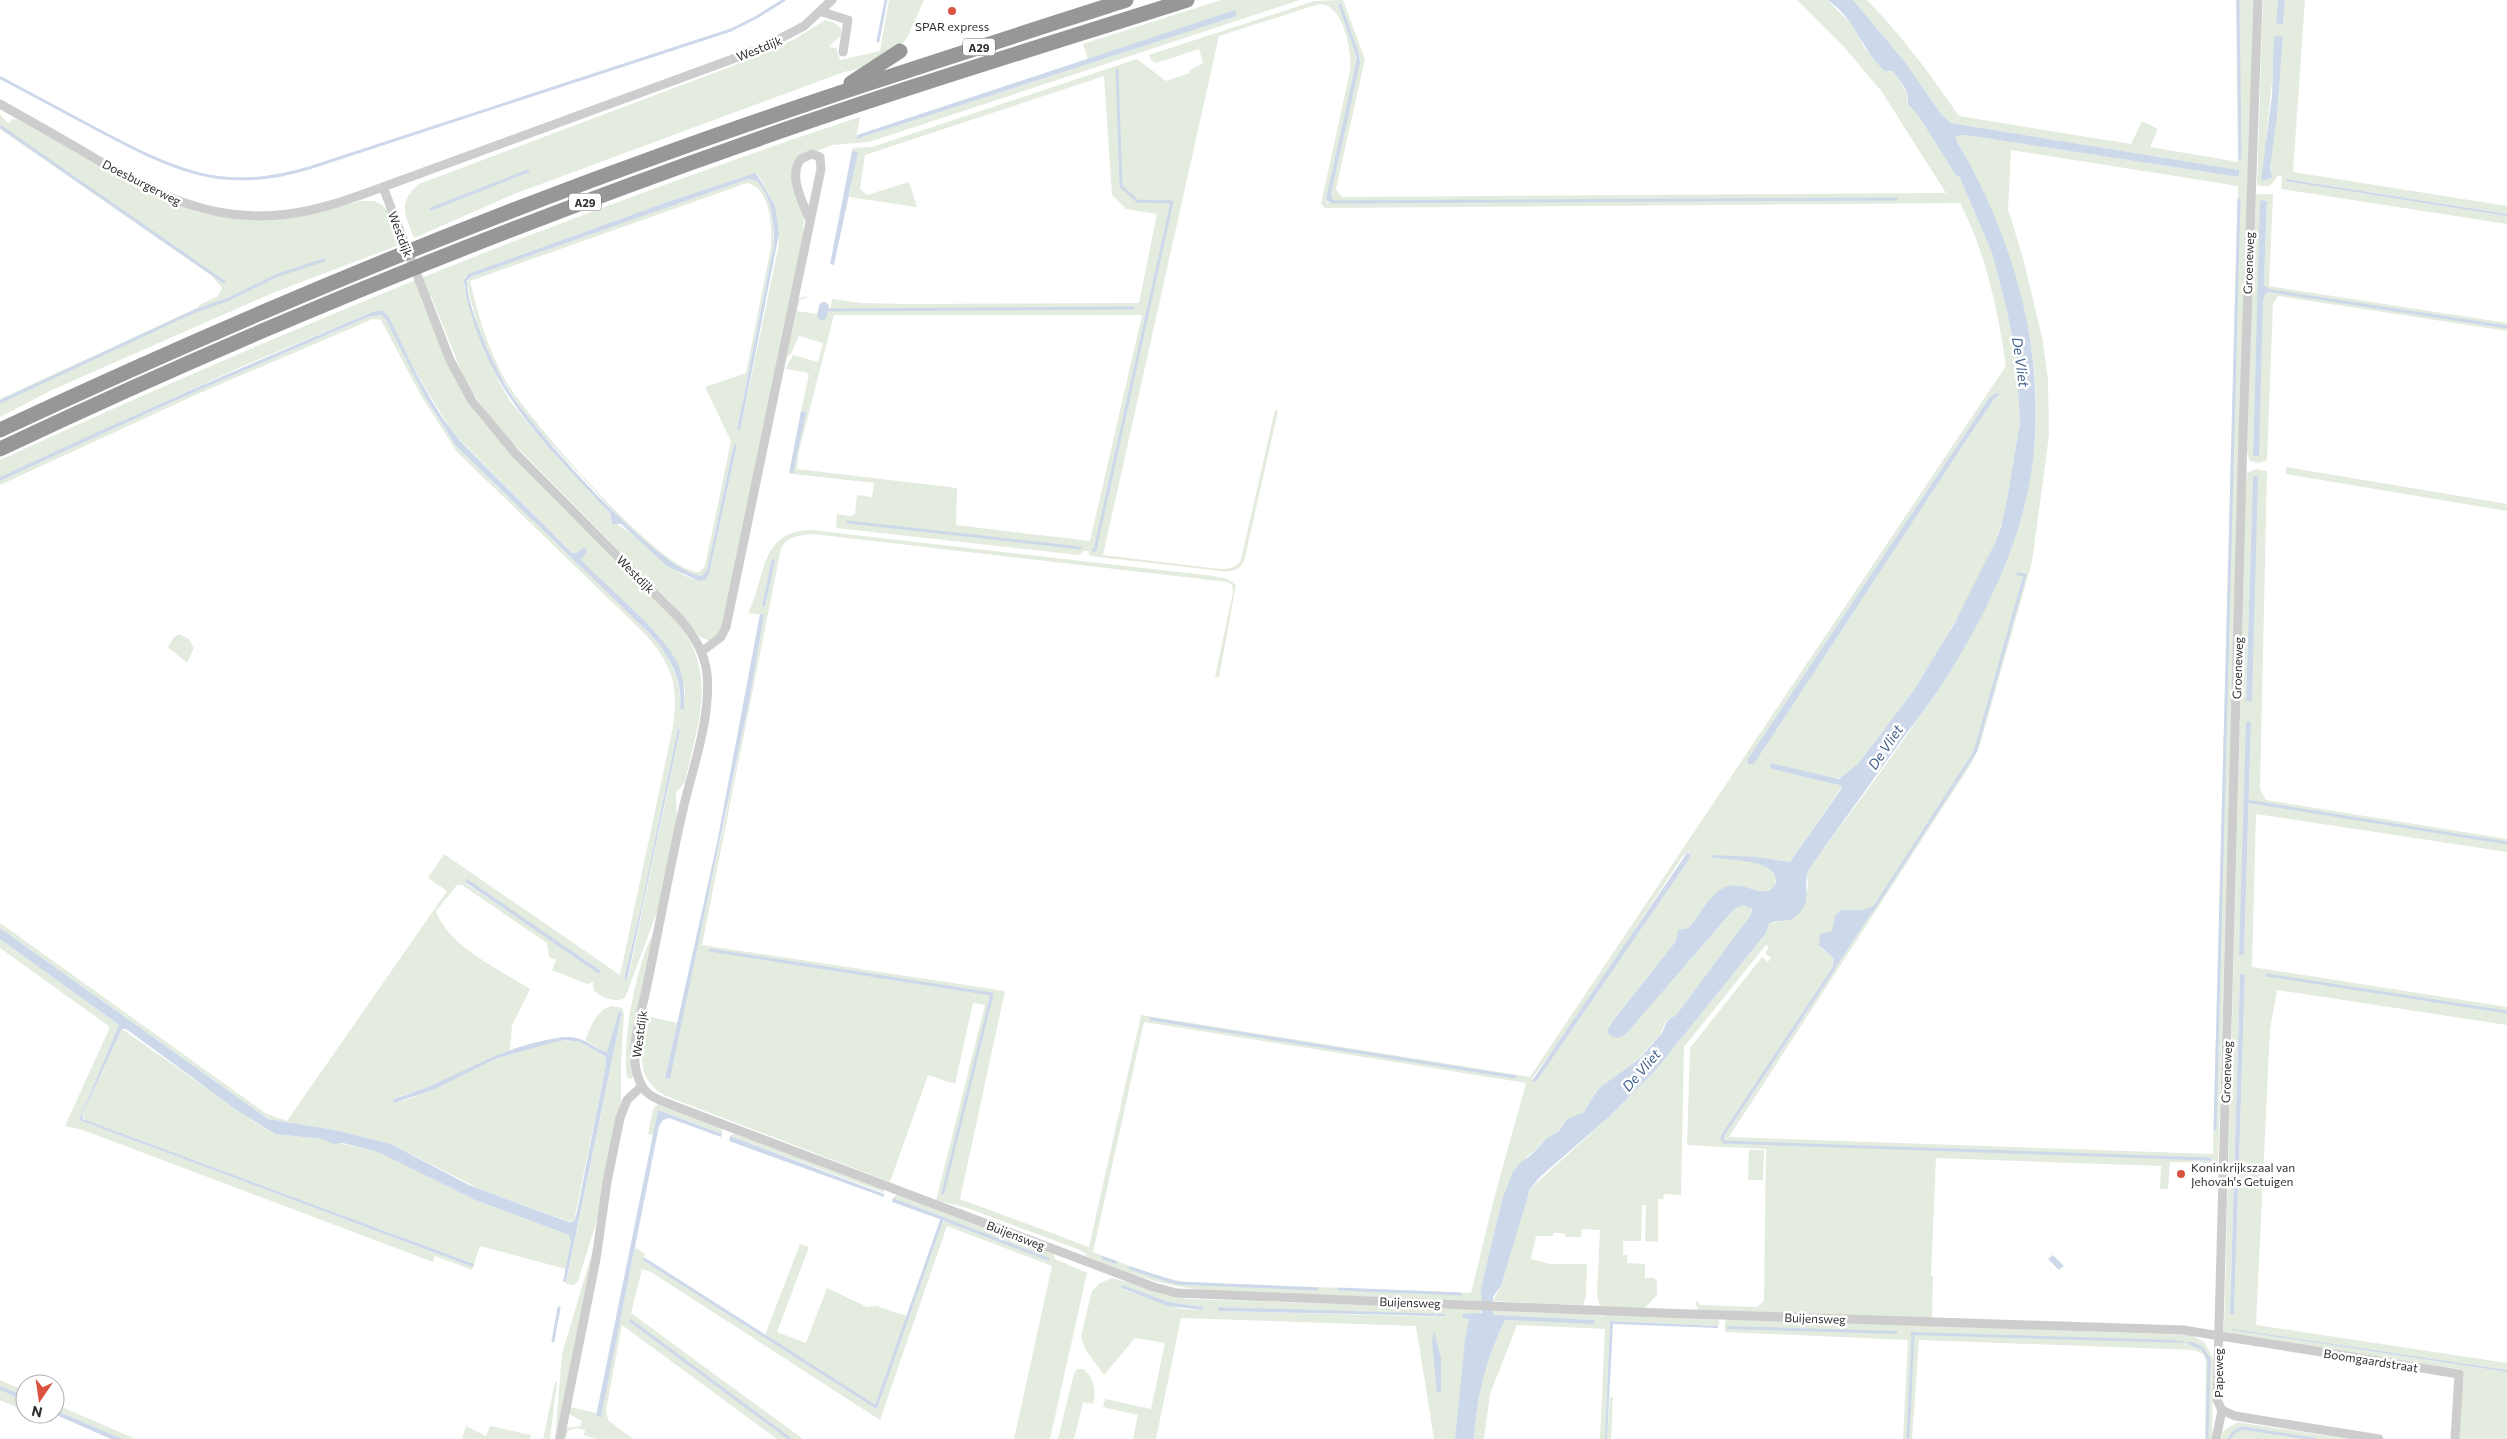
<svg xmlns="http://www.w3.org/2000/svg" width="2507" height="1439" viewBox="0 0 2507 1439" font-family="Commissioner,sans-serif">
<style>
.green{fill:#e3ecdf;fill-rule:evenodd}
.water{fill:#cdd9ea}
.lines{fill:none;stroke-linecap:round;stroke-linejoin:round}
.stream{stroke:#cdd9ea;stroke-width:3}
.canal{stroke:#cdd9ea;stroke-width:10}
.minor{stroke:#cdcdcd;stroke-width:9}
.motorway{stroke:#979797;stroke-width:15}
.poi-dot{fill:#da523f;stroke:#fff;stroke-width:2}
.labels{text-anchor:middle;dominant-baseline:central;stroke-width:5;stroke-linejoin:round;paint-order:stroke}
.shield{fill:#fff;stroke:#6e6e6e;stroke-width:1}
.shield-label{font-size:11px;font-weight:bold;fill:#303030}
.poi-label{font-size:12px;fill:#303030;stroke:#fff}
.street-label{font-size:12px;fill:#303030;stroke:#fff}
.water-label{font-size:14px;font-style:italic;fill:#43628d;stroke:#fff}
</style>
<rect width="100%" height="100%" fill="#fff"/>
<path class="green" d="M889,0H924L908,36L900,47L867,67L844,72L514,194L414,238C405,214 397,203 419,184L751,59L795,39L825,20L835,23L841,29V35L829,47L836,48L840,60L880,51Z
M1221,0H1300L869,142L832,145L802,157L795,164L804,215L803,236L721,632L710,641L700,637L671,603L500,430L473,393L462,373L431,296L421,299L475,412L511,454L678,623C719,677 697,723 685,782L676,793L677,820L660,904L625,998C614,1003 603,998 594,991L593,982L587,984L552,970L556,960L549,957L547,943L462,885H457L436,911C448,946 500,970 530,989L512,1025L510,1050L428,1087L393,1099L394,1103L412,1098L495,1059L555,1042L566,1040L580,1042L605,1056L606,1064L574,1221H568L482,1190L391,1144L335,1130L268,1119L0,928V923L267,1114L287,1121L447,891L428,878L444,854L620,975L673,727C679,685 672,664 644,633L457,452L420,394L381,320L373,319L200,393L0,485V481L163,406L368,317L381,315L386,320L432,409L456,446L651,635C670,657 682,679 680,709H684L685,689L659,637L580,560L587,551L584,547L577,553H572L453,433L425,388L383,311H375L243,366L0,477V460C281,331 565,214 860,117L856,139L1237,16L1235,11H1233L1088,59L1083,44ZM757,173L775,205L779,244L740,431L737,430L774,244C774,227 771,180 748,179L470,277L467,283C474,320 489,359 510,392C530,424 558,451 583,478C609,506 634,536 664,559C675,567 688,575 702,576L707,570L734,445H737L709,574L708,577L699,581C663,571 643,536 611,521L610,513L535,432L510,401L499,382L464,287L465,276L468,274L667,202ZM747,183C771,187 772,228 771,247L746,373L705,387L731,441L705,566L700,572C663,576 525,415 506,381C488,350 478,315 470,281ZM678,728L680,732L628,979L624,978L642,903ZM466,880L601,971L600,973L465,883Z
M1343,0L1365,59L1336,189L1342,197L1946,193L1882,92L1845,48L1797,0H1827L1855,27L1865,49L1889,72L1890,70L1893,71L1907,92V102L1918,115L1957,176H1959L1992,253L2007,311L2016,358L2020,422L2005,513L1995,543L1974,587L1938,652L1914,690L1858,764L1842,779L1806,773L1772,763L1770,768L1776,770L1842,786L1790,862L1757,857L1758,863L1767,867L1776,876L1775,886L1764,892L1736,885L1714,896L1688,928L1679,930L1676,941L1612,1021L1609,1025L1619,1038L1626,1034L1734,909L1744,905L1751,908L1750,916L1677,1014L1666,1021L1660,1035L1639,1058L1595,1092L1592,1103L1584,1112L1564,1122L1558,1132L1547,1138L1517,1167L1502,1200L1481,1288L1482,1301L1215,1291C1167,1288 1130,1274 1086,1256V1254L1080,1250L967,1208L936,1200L985,1005L973,1003L955,1084L928,1075L890,1182L666,1096C633,1079 641,1046 647,1016L677,1023L665,1077C704,925 737,770 764,615L748,613C766,578 759,531 811,530L1214,576L1227,579L1236,585L1219,677H1215L1233,592L1232,585L1227,582L813,534C801,535 788,536 781,548L702,945L1005,991L960,1199L1089,1247L1141,1015L1530,1077L2006,366C1998,311 1986,253 1960,203L1325,208L1321,204L1350,71C1353,53 1343,3 1319,4L1219,36L1103,555L1220,569C1230,569 1236,568 1241,560L1275,410L1278,411L1244,561C1239,571 1231,572 1221,571L1090,556L1088,551H1083L1080,555L836,528L837,514L850,516L855,514L857,495L872,497L874,483L793,474L805,412L801,411L809,375L806,372L785,369L793,355L818,362L823,343L799,336L791,354L786,358L798,300L802,297L811,296L800,300L797,311L824,315L830,311L832,299L862,303L907,304L1139,303L1157,214L1126,209L1112,195L1104,76L865,155L860,189L867,195L909,182L917,207L849,197L857,153L852,151L853,148L872,147L1137,59L1166,81L1190,73V70L1203,63L1199,49L1156,63L1151,60L1149,55L1314,1ZM1338,3H1341L1360,58L1331,194L1334,203H1327L1357,58ZM834,315H1142L1090,541L956,525L957,488L797,469L798,455ZM1999,393V396L1993,401L1969,436L1754,764H1748L1747,760L1989,398ZM775,559L765,607L762,606ZM1688,852L1691,854L1688,861L1536,1082L1532,1079L1589,1000L1682,857ZM1144,1022L1526,1083L1494,1199L1471,1293L1184,1282L1157,1276L1093,1252Z
M1853,0H1867C1902,36 1931,75 1959,116L2131,144L2142,121L2158,129L2150,147L2238,162L2236,0H2254L2218,1163L2170,1162L2168,1189H2160L2161,1166L1936,1158L1931,1276H1933L1932,1318L1699,1310L1696,1305V1300L1700,1305L1757,1307L1764,1301L1766,1149L1687,1145L1690,1048L1762,957L1768,962L1771,958L1765,953L1769,947L1766,945L1684,1047L1681,1195L1664,1194L1663,1199H1658V1242L1645,1241L1646,1205H1642L1641,1241H1623V1255H1627V1263L1645,1264V1278H1654L1657,1281V1295L1645,1308L1600,1306L1597,1296L1600,1230L1582,1229L1581,1237H1565V1233H1553V1236H1536L1531,1259L1550,1264H1587L1586,1296L1583,1305L1493,1301L1501,1286L1526,1199L1532,1187L1609,1117L1655,1071L1766,933L1769,924L1796,917L1808,888L1807,876L1809,869C1910,729 2044,577 2036,393C2034,342 2020,291 2002,243C1988,208 1976,173 1956,140V136L1965,135L2239,177V170L1951,123L1941,114L1905,62ZM2011,150L2238,186L2213,1154L1729,1137L1971,764L1979,748L2032,562L2049,435L2048,380L2042,337L2023,258L2008,209ZM1873,906L1875,908L1834,970L1832,969L1834,959L1821,948L1825,933L1832,931L1838,911L1865,910Z
M2263,0H2278L2276,24L2283,25L2285,0H2305L2293,172L2507,206V214L2286,179L2507,216V224L2281,189L2282,176H2277C2273,186 2267,188 2257,185ZM2283,37L2277,116L2270,162L2271,179H2267L2266,142L2276,41L2273,39Z
M0,114L8,123L13,119L19,120L157,198L203,214L256,220L307,215L360,201H374L382,205L388,211L399,245L275,292L52,390L0,417V399L199,307V305L218,296L222,288L212,276L0,129Z
M2257,194H2273L2269,286L2507,323V331L2278,296L2273,304L2267,460L2259,463L2250,461L2247,453L2254,201ZM2261,200L2267,201L2264,286L2270,290L2265,294L2263,303L2258,456L2253,455Z
M2286,467L2507,504V511L2286,474Z
M2256,469L2267,471L2260,789L2266,800L2507,839V852L2256,814L2252,967L2507,1007V1025L2277,990L2270,1029L2256,1325L2507,1363V1370L2231,1330L2507,1372V1439H2458L2463,1372L2460,1369L2249,1338L2225,1333L2224,1331L2246,484L2247,473ZM2253,476L2251,701H2247L2246,700ZM2251,722L2244,954L2239,955ZM2240,975H2245L2234,1314H2230Z
M179,634L189,639L194,648L187,663L168,647L173,638Z
M655,931L633,1077L630,1079L627,1077C621,1044 637,959 655,931Z
M0,939L119,1025L79,1120L473,1267L472,1270L435,1256L433,1262L80,1129L65,1126L110,1027L0,948Z
M612,1006L622,1008L624,1014L621,1062V1100L596,1223L578,1281L574,1285L566,1284L622,1012L619,1011L608,1051L604,1052L585,1040C591,1027 596,1010 612,1006Z
M122,1029L259,1125L275,1134L322,1139L378,1152L475,1200L569,1235L572,1241L566,1269L480,1246L474,1264L85,1120L82,1115Z
M658,1104L722,1128V1134L658,1110L653,1135L648,1134L653,1109Z
M734,1133L882,1188L885,1193L730,1136Z
M1749,1150H1764L1763,1180H1748Z
M898,1194L1054,1253L1055,1259L1087,1273L1050,1439H1014L1052,1266L947,1226L880,1420L651,1272L642,1269L631,1313L803,1439H777L622,1325L606,1410L608,1420L633,1439H596L584,1435L585,1430L576,1428L568,1431L566,1439H564L566,1428L581,1426L582,1421L569,1414L570,1407L596,1413V1416L605,1395L635,1247L645,1254L643,1260L876,1408L941,1223L949,1219L893,1198Z
M595,1243L557,1439H555L562,1354Z
M800,1244L809,1247L777,1332L806,1343L827,1288L867,1307L876,1306L907,1316L875,1406L765,1335Z
M1112,1278L1188,1299L1482,1309L1480,1315L1463,1314V1318H1470L1455,1439H1434L1416,1326L1181,1318L1156,1439H1133L1138,1415L1103,1407L1105,1399L1151,1409L1165,1343L1135,1338L1104,1375L1085,1349L1081,1336L1092,1291L1100,1283ZM1123,1286L1169,1302L1203,1307V1310L1182,1309L1121,1289ZM1218,1307L1445,1317L1218,1311Z
M1493,1309L1598,1314L1600,1316L1608,1314L1716,1319L1720,1322L1718,1326L1610,1321L1605,1439H1600L1605,1329L1517,1325L1490,1394L1484,1439H1474C1477,1396 1486,1359 1505,1320L1594,1323L1593,1320L1493,1316Z
M1727,1319L2191,1335L2204,1342L2213,1358L2212,1439H2205L2206,1361L2203,1354L2194,1350L1919,1340L1912,1439H1903L1908,1340L1725,1332V1322Z
M1077,1369H1083C1095,1379 1096,1390 1093,1404L1083,1402L1074,1439H1058L1073,1377Z
M0,1380L25,1391V1396L0,1386Z
M555,1382H557L550,1439H543Z
M0,1390L25,1401V1411L0,1400Z
M1610,1397H1613L1611,1439H1607Z
M55,1404L136,1439H123L55,1410Z
M33,1414H53L56,1415L52,1422Z
M2238,1422L2242,1423L2349,1439H2221L2224,1430Z
M466,1426L486,1436L490,1426L531,1435L530,1439H462Z"/>
<path class="water" d="M1827,0H1853L1905,62L1941,114L1951,123L2239,170V177L1965,135L1956,136V140C2015,239 2049,359 2031,474C2020,543 1987,612 1950,672C1935,696 1918,718 1901,741C1870,784 1839,827 1809,869C1801,886 1815,902 1795,917C1788,923 1777,919 1769,924L1766,933L1655,1071L1609,1117L1541,1176L1530,1189L1501,1286L1493,1297V1315L1594,1320V1324L1505,1320C1486,1359 1477,1396 1474,1439H1455L1465,1341L1469,1319L1462,1318L1463,1314L1482,1313L1481,1288L1502,1200L1513,1172L1520,1163L1530,1156L1547,1138L1558,1132L1567,1119L1584,1112L1598,1089L1640,1058L1662,1033L1667,1021L1677,1014L1750,916L1752,909L1744,905L1734,909L1626,1034L1619,1038L1612,1037L1607,1032L1611,1023L1676,941L1678,930L1688,928C1700,916 1711,890 1729,886C1746,881 1765,902 1776,883C1779,859 1729,860 1713,858L1711,855L1757,857L1790,862L1841,789L1842,786L1776,770L1770,768L1771,763L1839,779L1858,764L1914,690L1953,626L1995,543L2001,527L2007,500L2020,422L2016,358L2007,311L1992,253L1959,176L1957,177L1918,115L1908,104L1907,91L1893,71H1885C1860,49 1856,18 1827,0Z
M2278,0H2285L2283,25L2276,24Z
M1341,3L1359,54L1360,63L1331,194L1334,203H1330L1326,199L1357,58L1338,4Z
M1235,10L1237,16L856,139L857,135Z
M2274,36L2283,37L2277,116L2270,168L2272,178L2261,181L2272,95Z
M852,151L858,152L834,265L830,264Z
M756,173L775,205L779,234L740,431L737,430L774,244C775,227 770,179 748,179L470,277L467,281C467,310 495,369 511,394C535,431 661,574 702,576L707,570L734,444L737,445L709,574L706,580L699,581L667,566L621,524H612L610,513C555,453 503,408 476,329C471,313 465,297 464,280L468,274L667,202Z
M2286,179L2507,214V216L2286,181Z
M2260,200L2267,201L2264,285L2270,290L2265,294L2263,303L2259,456H2253Z
M375,311H383L389,317C410,361 430,406 462,443L572,553H577L584,547L587,551L581,560C606,586 664,633 678,664C684,679 685,693 684,709H680C683,679 670,657 651,635L456,446L425,397L386,320L381,315L368,317L163,406L0,481V477C124,419 249,364 375,311Z
M1996,393H1999V395L1993,401L1969,436L1754,764H1748L1747,760L1989,398Z
M801,411L806,412L793,474L789,473Z
M2253,476H2258L2252,701H2246Z
M772,559L775,560L765,607L762,606Z
M760,614L764,615L750,696L670,1079L665,1078L717,843Z
M2249,721L2251,722L2244,955H2239L2246,722Z
M678,728L680,731L627,980L624,979L642,903Z
M1687,853L1691,854L1688,861L1536,1082L1532,1081Z
M467,879L601,971L599,974L465,882Z
M1873,906L1875,908L1834,970L1832,969L1834,959L1819,945L1820,934L1832,931L1835,916L1840,910H1862Z
M0,928L268,1119L335,1130L391,1144L469,1185L569,1222L574,1221L577,1212L606,1064L605,1056L580,1042L566,1040L555,1042L495,1059L435,1089L394,1103L393,1099C445,1085 489,1052 542,1041C551,1039 560,1037 569,1037C587,1038 594,1049 607,1052L619,1011L622,1012L566,1282H563L571,1241L569,1235L475,1200L378,1152L343,1143L333,1144L322,1139L275,1134L238,1111L126,1029H122L120,1033L82,1115L83,1119L474,1264L473,1267L79,1120L119,1025L0,939Z
M2240,974L2245,975L2234,1314H2230Z
M658,1110L722,1134L721,1137L669,1118L663,1120L659,1126L601,1417L596,1416Z
M730,1136L884,1194V1197L729,1141Z
M893,1198L949,1219L948,1222L892,1202Z
M2053,1255L2064,1266L2059,1270L2048,1259Z
M1122,1285L1169,1302L1203,1307V1310L1168,1306L1121,1288Z
M1218,1307L1445,1314V1316L1218,1311Z
M1610,1321L1718,1326V1328L1613,1324L1607,1439H1605Z
M1727,1326L1897,1331V1334L1727,1329Z
M2232,1329L2507,1370V1372L2231,1330Z
M1434,1331L1441,1358V1392L1437,1393L1432,1341Z
M1911,1332L2173,1340L2192,1343L1911,1335Z
M0,1386L25,1396V1401L0,1390Z
M55,1410L123,1439H111L56,1415L53,1414Z"/>
<g class="lines">
<path class="stream" d="M2238,0L2240,158
M878,41L886,0
M1,78C34,96 68,114 102,132C176,171 224,194 309,168L731,30L757,17L784,0
M1,127L224,282
M1332,202L1896,199
M431,209L528,171
M2265,290L2507,327
M823,310L1133,308
M0,402L195,311L229,299L278,275L324,260
M848,522L1080,548
M1093,550H1095L1172,202L1137,201L1121,186L1117,70
M2246,801L2507,843
M1872,911L1975,752L2025,575L2018,574
M710,950L992,994L943,1193
M1834,968L1723,1135L1722,1139L1724,1142L2210,1159
M2267,975L2507,1012
M1151,1019L1515,1077
M2215,1129L2239,200
M946,1220L1048,1259
M1103,1258L1115,1262
M644,1259L876,1407L942,1219
M1130,1268L1177,1283L1317,1289
M1339,1289L1461,1294
M631,1321L790,1439
M553,1341L559,1308
M2190,1343L2202,1348L2209,1359L2207,1439
M1908,1439L1913,1333
M2229,1439L2234,1432L2242,1428L2314,1439"/>
<path class="canal" d="M822,315L824,307"/>
<path class="minor" d="M2258,0L2243,434L2217,1400L2222,1410L2235,1416L2379,1439
M822,12L848,20L843,52
M0,104C32,122 64,140 96,159C159,195 212,224 288,214C321,210 352,198 383,187L760,49L804,26L832,0
M383,187L450,360L472,401L516,454L679,618C693,634 705,653 707,674C711,717 694,764 684,805C670,866 659,928 646,990C640,1019 626,1058 642,1086C648,1098 666,1102 677,1107L1154,1287L1177,1293L1661,1313L2183,1330L2459,1374L2455,1439
M701,652L721,637L726,627L821,169L820,157L812,154L801,159C787,176 804,204 810,221
M560,1439L596,1259L607,1182L620,1118L627,1100L642,1086
M2216,1439L2222,1410"/>
<path class="motorway" d="M851,83L900,51
M0,430C220,327 443,233 672,151C822,97 974,49 1126,0
M0,449C242,334 491,233 744,144C890,92 1039,47 1187,0"/>
</g>
<g class="poi-dot">
<circle cx="952" cy="11" r="5"/>
<circle cx="2181" cy="1174" r="5"/>
</g>
<g class="labels">
<g class="shield">
<rect x="963" y="38.5" width="32" height="17" rx="4"/>
<rect x="569" y="193.5" width="32" height="17" rx="4"/>
</g>
<g class="shield-label">
<text x="979" y="47">A29</text>
<text x="585" y="202">A29</text>
</g>
<g class="poi-label">
<text x="952" y="26">SPAR express</text>
<text x="2191" y="1167" text-anchor="start">Koninkrijkszaal van<tspan x="2191" dy="14">Jehovah's Getuigen</tspan></text>
</g>
<g class="street-label">
<text transform="translate(759 48) rotate(-22)">Westdijk</text>
<text transform="translate(142 182) rotate(27)">Doesburgerweg</text>
<text transform="translate(401 234) rotate(69)">Westdijk</text>
<text transform="translate(2248 263) rotate(-88)">Groeneweg</text>
<text transform="translate(636 574) rotate(45)">Westdijk</text>
<text transform="translate(2237 668) rotate(-88)">Groeneweg</text>
<text transform="translate(639 1034) rotate(-82)">Westdijk</text>
<text transform="translate(2226 1072) rotate(-88)">Groeneweg</text>
<text transform="translate(1016 1235) rotate(21)">Buijensweg</text>
<text transform="translate(1410 1302) rotate(2)">Buijensweg</text>
<text transform="translate(1815 1318) rotate(2)">Buijensweg</text>
<text transform="translate(2371 1360) rotate(9)">Boomgaardstraat</text>
<text transform="translate(2218 1373) rotate(-90)">Papeweg</text>
</g>
<g class="water-label">
<text transform="translate(2021 362) rotate(82)">De Vliet</text>
<text transform="translate(1885 747) rotate(-56)">De Vliet</text>
<text transform="translate(1641 1070) rotate(-49)">De Vliet</text>
</g>
</g>
<g transform="translate(40 1399) rotate(193)"><circle r="24" fill="#ffffff" stroke="#acacac"/>
<path d="M0-4L9 19L0 12L-9 19Z" fill="#da523f"/>
<text y="-8" font-size="14" font-weight="bold" text-anchor="middle" fill="#303030">N</text>
</g>
</svg>
